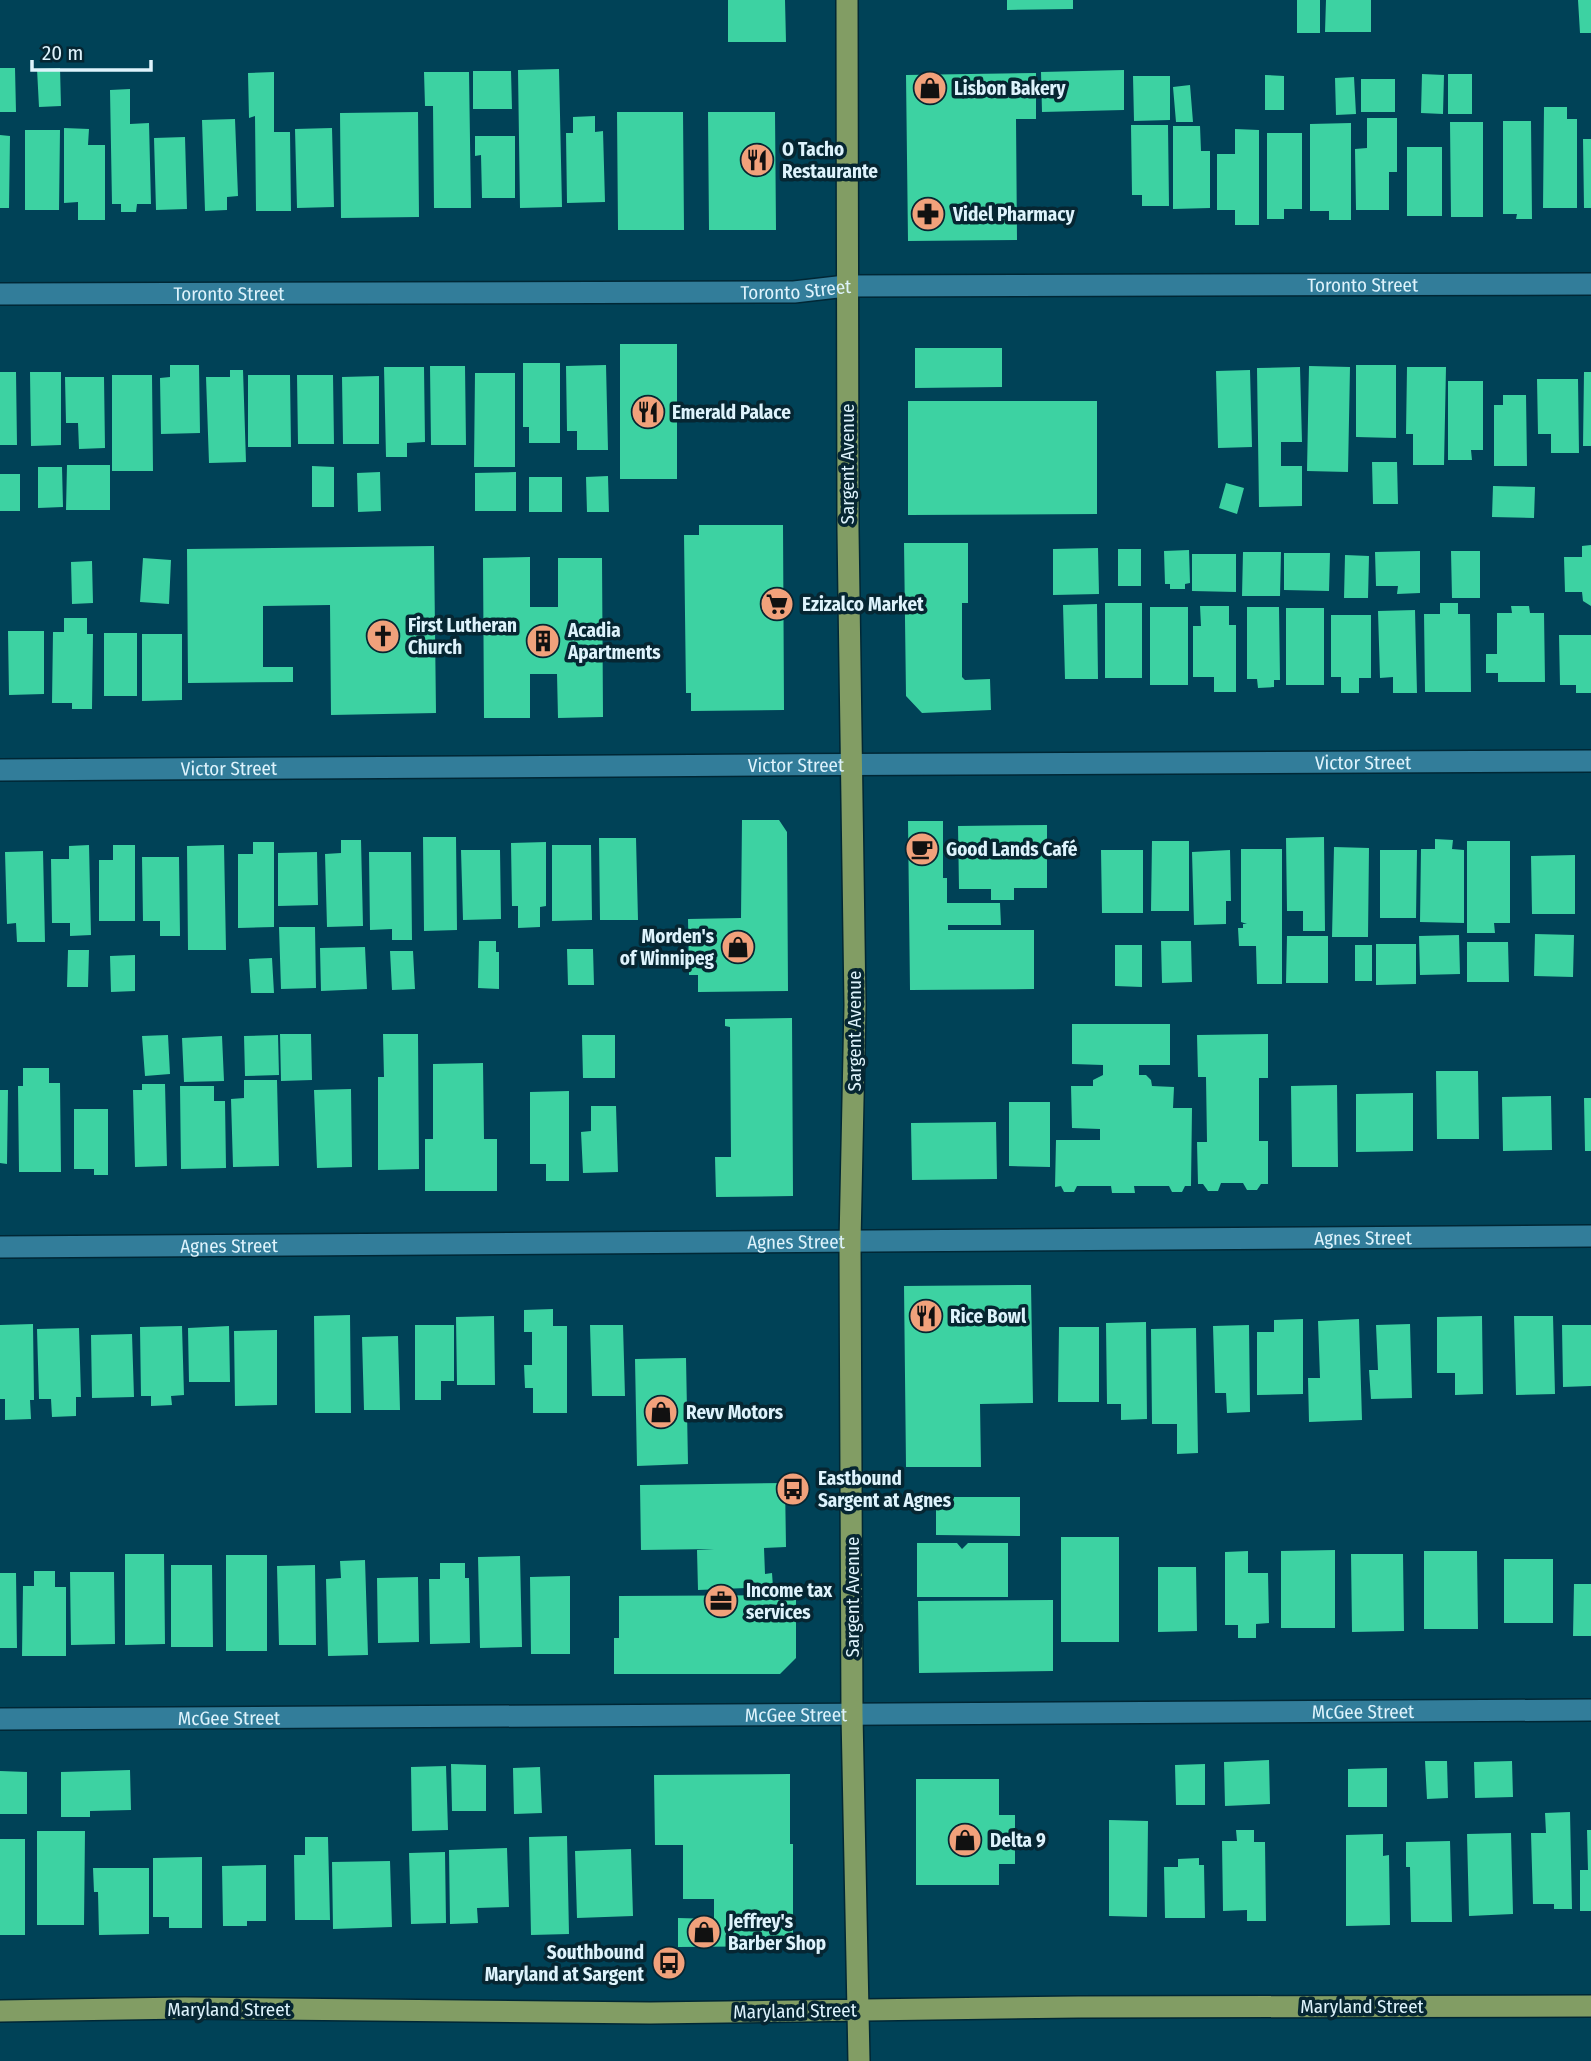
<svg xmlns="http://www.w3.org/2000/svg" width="1591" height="2061" viewBox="0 0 1591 2061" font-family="'Fira Sans Condensed',sans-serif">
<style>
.building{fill:#3dd2a2}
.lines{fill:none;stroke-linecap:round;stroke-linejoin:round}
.minor-casing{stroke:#002735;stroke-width:24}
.major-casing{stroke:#002735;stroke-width:24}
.minor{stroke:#327d9a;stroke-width:21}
.major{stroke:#829d64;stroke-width:21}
.labels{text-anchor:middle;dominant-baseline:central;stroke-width:7;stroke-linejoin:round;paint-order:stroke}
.poi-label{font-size:19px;font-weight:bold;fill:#def3fc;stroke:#062632;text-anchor:start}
.street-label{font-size:19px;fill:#def3fc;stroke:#062632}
</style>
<rect width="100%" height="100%" fill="#004257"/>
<path class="building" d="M728,0H785L786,42H728Z
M1007,0H1073V9L1007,10Z
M1297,0H1320V33H1297Z
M1326,0H1371V32H1325Z
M1578,0H1591V33H1580Z
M0,68H15L16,112H0Z
M60,68L61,106L39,107L37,69Z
M559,69L562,207L520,208L518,70Z
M1124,70V110L1042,112L1041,72Z
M473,71H511L512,109H473Z
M274,72V132H290L291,211H256L255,116L249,118L248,73Z
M424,72H469L471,208H434L433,106H425Z
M1036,73V119H1016L1017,240L908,241L906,75Z
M1422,74L1444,75L1443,114L1421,113Z
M1448,74H1472V114H1448Z
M1265,75L1284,76V110H1265Z
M1133,76H1170V120L1134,121Z
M1354,77L1356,114L1336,115L1335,78Z
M1361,79H1395V112H1361Z
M1190,85L1193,122H1176L1173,87Z
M130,89V124L149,123L151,204H137L136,212H121V204H112L110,90Z
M1544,107H1567V119H1577V208H1543Z
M418,112L419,217L341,218L340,113Z
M617,112H683L684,230H618Z
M708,112H775L776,230H709Z
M595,116V132L603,131L605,202L567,203L566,133H573V117Z
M1367,118H1397V172H1389V210H1356L1355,149L1367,148Z
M235,119L238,196L227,197V210L205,211L202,120Z
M1503,121H1531L1532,219H1516L1517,214H1503Z
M1450,122H1483V217H1451Z
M1351,123V220H1329V211H1310V124Z
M1131,125H1168L1169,206H1142V195H1132Z
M1173,126H1200L1201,151H1210V208L1173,209Z
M64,128L89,129L88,145H105V220H78V202L64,203Z
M332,128L334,207L297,208L295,129Z
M1235,129L1259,130V225H1235V210H1217V154H1235Z
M25,130H60L59,210H25Z
M1267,133H1302V209H1284V219H1267Z
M0,135L10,136L9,208H0Z
M475,136H515V198H482L481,155L475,156Z
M185,137L187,209L156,210L154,138Z
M1583,139H1591V208H1584Z
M1407,147H1442V216H1407Z
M620,344H677V479H620Z
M915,348H1002V387L915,388Z
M523,363H560V443H529V427H523Z
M170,365H199L200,433L161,434L160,378L170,377Z
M606,365L608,450H577V431H567L566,366Z
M1356,365H1396V438L1356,437Z
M430,366H465L466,445H431Z
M1309,366L1350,367L1348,472L1307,471Z
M384,367H424L425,442L407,443V457H386Z
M1300,367L1302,442H1281V466H1302V506L1259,507L1257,368Z
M1407,367H1446L1444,465H1413V434H1406Z
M230,370H243L246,462L209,463L206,377H230Z
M1250,370L1252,447L1218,448L1216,371Z
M0,372H16L17,445H0Z
M30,372H61V445L31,446Z
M1584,372H1591V446H1583Z
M475,373H515V467H474Z
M112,375H152L153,471H112Z
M248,375H290L291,447H248Z
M297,375H333L334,444H298Z
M379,376V444H343L342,377Z
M65,377H104L105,448L79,449L78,423H66Z
M1537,379H1578L1579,453H1551V434H1538Z
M1448,381H1483V450H1471L1472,460H1448Z
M1503,395H1526L1527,466H1494V405H1503Z
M908,401H1097V514L908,515Z
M1372,462H1397L1398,504H1373Z
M67,465H110V510H66Z
M312,466L334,467V507H312Z
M38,467H62L63,507L38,508Z
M380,472L381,511L358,512L357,473Z
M516,472V511H475V473Z
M0,474H20V511H0Z
M608,476L609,512H587L586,477Z
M529,477H562V512H529Z
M1226,483L1244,488L1237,514L1219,508Z
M1493,486L1535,487L1534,518L1492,517Z
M699,525H783L784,710L691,711V693H686L684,535H699Z
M904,543H968V603H962V677L965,680L990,679L991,710L922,713L906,696Z
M1591,545V606L1583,601L1582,592H1565L1564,557H1582V546Z
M434,546L436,713L331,715L330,605L263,606V667H293V682L188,683L187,549Z
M1098,548L1099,594L1053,595V549Z
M1118,549H1141V586H1118Z
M1189,550L1190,583L1185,584V589H1170V584H1165L1164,551Z
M1420,551V593L1397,594L1398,586H1376L1375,552Z
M1451,551H1480V598H1452Z
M1243,552H1281L1280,596H1242Z
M1284,553H1330L1329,591L1284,590Z
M1192,554H1236V592L1192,591Z
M1345,555L1369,556L1368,598H1344Z
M530,557V607H558V558H602L603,717L558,718L557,674H530V718H484L483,558Z
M143,558L171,560L169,604L140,602Z
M92,561L93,603L72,604L71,562Z
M1105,603H1142V678H1105Z
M1440,603H1458V614H1470L1471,692H1425L1424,614H1440Z
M1097,604L1098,679H1065L1063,605Z
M1200,606H1229V625H1236V692H1214V677H1193V626H1201Z
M1511,606H1529L1530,613H1544L1545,682H1498V673H1486V654H1497V613H1512Z
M1150,607H1188V685H1150Z
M1247,607H1279L1280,680H1274V687L1258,688L1257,679H1247Z
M1286,608H1324V685H1286Z
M1415,610L1417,693H1393V677L1380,678L1378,611Z
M1331,615H1371V678H1359V693H1341V677H1331Z
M64,618H87V634H93L92,709H72V703H52L53,632H64Z
M8,631H44V694L9,695Z
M104,633H137V696H104Z
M142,634H182V700L142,701Z
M1559,635H1591V693H1576V685H1560Z
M742,820H779L787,832L788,991L698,992V975H689L688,919L741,918Z
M908,821H943V878H947V903H1000L1001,925H948V930H1034V989L910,990Z
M1047,825V888H1014V900H991V889H959L958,826Z
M423,837H456L457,930L424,931Z
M1324,837L1325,931H1303V911H1287L1286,838Z
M599,838H636L638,920H600Z
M1435,839L1453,840L1452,849L1464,850V923L1420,922L1421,849H1435Z
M341,840H361L363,926L327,927L325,854L341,853Z
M1152,841H1189V911H1151Z
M1467,841H1510V923H1494L1495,933H1467Z
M253,842H274V927L238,928V854H253Z
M546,842V906L540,907V927L518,928V906H512L511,843Z
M89,845L91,935L70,936V923H52L51,859H69V846Z
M113,845H135V921H99V860H113Z
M224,845L226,950H188L187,846Z
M552,845H591L592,920L552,921Z
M1334,847L1369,848L1368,937H1332Z
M1241,849H1282V984H1257L1256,946H1239L1238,928H1243V924H1247L1241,922Z
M461,850H500L501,919L463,920Z
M1101,850H1143V913H1102Z
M1230,850L1231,901H1226V924L1194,925L1192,852Z
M1380,850H1417L1416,918H1380Z
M43,851L45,942H17L16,923L7,924L5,852Z
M317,852L318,905L278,906V853Z
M369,852H411L412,940H392V929L370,930Z
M1575,855V914H1532L1531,856Z
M142,857H179L180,936H160V921H143Z
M279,927H315L316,988L281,989Z
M1535,934L1574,935L1573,977L1534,976Z
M1459,935L1460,974L1420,975L1419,936Z
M1287,936H1328V983H1286Z
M479,941H496V952H499V989L478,988Z
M1161,941H1191L1192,982L1162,983Z
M1467,942H1508L1509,982H1467Z
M1376,944H1416V984L1376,985Z
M1115,945H1142V987L1115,986Z
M1355,945H1372V981H1355Z
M365,947L367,989L321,991L320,948Z
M567,949H593L594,985H568Z
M68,950H89L88,987H67Z
M390,951H413L415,989L392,990Z
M135,955V991L111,992L110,956Z
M272,958L274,993H251L249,959Z
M792,1018L793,1196L716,1197L715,1157H731L730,1027L725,1026V1019Z
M1072,1024H1170V1065H1139V1075H1146L1151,1080L1152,1086L1174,1087L1173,1108H1192L1191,1186H1185L1182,1192H1172L1169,1186H1134L1135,1193H1112L1111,1186H1077L1074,1192H1064L1061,1186L1055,1187L1056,1140H1100V1129L1072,1128L1071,1086H1093V1080L1103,1075V1065L1072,1064Z
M280,1034H311L312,1080L281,1081Z
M383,1034H418L419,1169L378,1170V1077H384Z
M1268,1034V1078H1259V1141H1268V1184H1261L1257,1190H1247L1243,1183H1221L1218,1191H1208L1203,1184H1198L1197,1142H1207L1206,1077H1198L1197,1035Z
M168,1035L170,1074L145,1076L142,1036Z
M278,1035L279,1075L245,1076L244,1036Z
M582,1035H615V1078H583Z
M222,1036L224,1081L184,1082L182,1038Z
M483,1063L484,1139H497V1191H425V1139H433V1064Z
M23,1068H49V1083H60L61,1172H19L18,1086H23Z
M1436,1071H1478L1479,1139H1437Z
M244,1080H277L279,1166L233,1167L231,1099L244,1098Z
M142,1084H165L167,1166L135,1167L133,1090H142Z
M1337,1085L1338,1167H1292L1291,1086Z
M180,1086H214V1101H225L226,1168L181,1169Z
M351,1089L352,1167L317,1168L314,1090Z
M0,1090H8L7,1164L0,1163Z
M569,1091V1181H546V1164H530V1092Z
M1413,1093V1151L1356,1152V1094Z
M1551,1096L1552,1150L1503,1151L1502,1097Z
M1584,1098H1591V1151H1585Z
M1009,1102H1050V1167L1009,1166Z
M591,1106H616L618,1172L583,1173L581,1132L591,1131Z
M74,1109H108V1175H94V1169H74Z
M996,1122L997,1179L912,1180L911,1123Z
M1031,1285L1033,1403L980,1404L981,1467H906L904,1286Z
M553,1309V1326H567V1413H533V1388H525L524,1365H532V1332H524V1310Z
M350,1315L351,1413H315L314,1316Z
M494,1316L495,1385H457L456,1317Z
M1482,1316L1483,1394L1455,1395V1373H1437V1317Z
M1514,1316H1553L1555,1394L1516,1395Z
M1303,1319V1394L1257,1395V1332H1274V1320Z
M1359,1319L1362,1420L1309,1422L1308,1378H1320L1318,1321Z
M1146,1322L1147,1419L1121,1420V1404H1107L1106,1323Z
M33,1324L34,1400H30L31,1419L5,1420V1399H0V1325Z
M1410,1324L1412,1398L1371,1399L1369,1370H1378L1376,1325Z
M415,1325H454V1381H441V1400H415Z
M590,1325H623L625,1396H592Z
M1249,1325L1250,1412L1227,1413L1226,1393H1215L1213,1326Z
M1562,1325H1591V1386L1563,1387Z
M182,1326L184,1395L171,1396L172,1405L151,1406V1396H141L140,1327Z
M229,1326L230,1382H189L188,1328Z
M1059,1327H1099V1402H1058Z
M79,1328L81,1397H76V1416L52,1417L51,1399H39L37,1329Z
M1196,1328L1198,1453L1177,1454V1424H1152L1151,1329Z
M277,1330V1405L235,1406L234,1331Z
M132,1334L134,1397L92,1398L91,1335Z
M398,1336L400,1410H364L362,1337Z
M686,1358L688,1464L637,1466L635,1359Z
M785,1483L786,1547L764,1548L765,1574L772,1573L773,1587L698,1590L697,1550L714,1549L641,1550L640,1485Z
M936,1497H1020V1536L936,1535Z
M1061,1537H1119V1642H1061Z
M917,1543H957L962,1549L968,1543H1008V1597H917Z
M1335,1550V1628H1281V1551Z
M1248,1551V1573H1268L1269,1623L1256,1624V1638H1238V1625H1225V1552Z
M1424,1551H1477L1478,1629H1424Z
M125,1554H164L165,1644L125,1645Z
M1351,1554H1403L1404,1631L1352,1632Z
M226,1555H267V1651H226Z
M520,1556L522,1647L480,1648L478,1557Z
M1504,1559H1553V1623H1504Z
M365,1560L368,1655L328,1656L326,1579L341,1578L340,1561Z
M440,1563H465V1578H469L470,1643L430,1644L429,1579H440Z
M171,1565H212L213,1647H171Z
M315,1565L316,1645H279L277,1566Z
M1158,1567H1196L1197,1631L1158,1632Z
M34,1571H55V1587H66V1656H22L23,1586H34Z
M70,1572H114L115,1644L71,1645Z
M0,1573H16L17,1648H0Z
M570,1576V1654H531L530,1577Z
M418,1577L419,1642L378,1643L377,1578Z
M1574,1584H1591V1636H1573Z
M796,1595V1658L780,1674H614V1638H619V1596Z
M1053,1600V1671L919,1673L918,1601Z
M1269,1760L1270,1804L1225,1806L1224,1762Z
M1425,1761H1447L1448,1798L1427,1799Z
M1512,1761L1513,1797L1475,1798L1474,1762Z
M451,1764L486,1765V1811H452Z
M1205,1764V1805H1176L1175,1765Z
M446,1766L448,1830L412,1831L411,1767Z
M540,1767L542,1813L514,1814L513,1768Z
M1387,1768V1807H1348V1769Z
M130,1770L131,1810L90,1811V1817H61V1772Z
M0,1771L27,1772V1814H0Z
M790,1774V1844H793V1933L780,1946L678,1947V1918L714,1919V1899H683V1845H655L654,1775Z
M916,1779H999V1815H1015V1864H999V1885H916Z
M1570,1812L1572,1909H1554V1904H1533L1531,1833H1546L1545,1813Z
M1109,1820L1148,1821L1147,1917L1109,1916Z
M1236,1830H1254V1842H1265L1266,1921H1247V1910L1223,1911L1222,1841H1237Z
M1587,1830H1591V1911H1580V1870H1588Z
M37,1831H85L84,1925H37Z
M1511,1833L1513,1914L1469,1916L1467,1834Z
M1383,1834V1856L1389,1855L1390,1925L1346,1926V1835Z
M567,1836L569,1934L531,1935L529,1837Z
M305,1837H328L330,1920H295L294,1855H305Z
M0,1839H25V1935H0Z
M1450,1841L1452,1922H1411L1410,1867H1406V1842Z
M507,1848L509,1907L477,1908L478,1923L450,1924L449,1850Z
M631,1849L633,1916L577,1918L575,1851Z
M445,1852L446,1923L411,1924L409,1853Z
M202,1857V1928H169V1917H153V1858Z
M1199,1858V1865H1204L1205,1918H1165L1164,1867H1178V1859Z
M390,1861L392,1927L333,1929L332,1862Z
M266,1865V1921H247V1926H223L222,1866Z
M93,1868H149V1934L99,1935L98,1892H94Z"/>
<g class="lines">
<defs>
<g id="minor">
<path id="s1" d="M0,294L794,292L846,286L1591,284"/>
<path id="s2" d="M0,770C530,765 1061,764 1591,761"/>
<path id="s3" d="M0,1247L1591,1236"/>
<path id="s4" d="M0,1719L1591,1710"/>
</g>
<path id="major" d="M847,0L848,530L855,1005L850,1242L852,1715L859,2061
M0,2011L185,2008L650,2013L1078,2007L1591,2006"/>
</defs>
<use href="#minor" class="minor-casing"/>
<use href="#major" class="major-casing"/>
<use href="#minor" class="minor"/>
<use href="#major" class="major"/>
</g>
<defs>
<symbol id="shop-disc" viewBox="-11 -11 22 22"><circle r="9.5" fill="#f1a17b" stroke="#062632"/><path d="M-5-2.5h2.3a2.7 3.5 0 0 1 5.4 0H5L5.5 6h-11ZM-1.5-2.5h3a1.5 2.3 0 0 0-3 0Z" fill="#111"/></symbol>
<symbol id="restaurant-disc" viewBox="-11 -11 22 22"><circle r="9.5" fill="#f1a17b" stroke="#062632"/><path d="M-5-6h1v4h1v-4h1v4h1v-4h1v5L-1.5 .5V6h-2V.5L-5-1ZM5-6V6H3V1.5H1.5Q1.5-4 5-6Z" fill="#111"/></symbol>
<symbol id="pharmacy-disc" viewBox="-11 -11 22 22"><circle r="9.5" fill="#f1a17b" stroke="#062632"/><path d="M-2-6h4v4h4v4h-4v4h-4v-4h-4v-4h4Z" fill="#111"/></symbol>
<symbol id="supermarket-disc" viewBox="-11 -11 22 22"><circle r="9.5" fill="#f1a17b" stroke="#062632"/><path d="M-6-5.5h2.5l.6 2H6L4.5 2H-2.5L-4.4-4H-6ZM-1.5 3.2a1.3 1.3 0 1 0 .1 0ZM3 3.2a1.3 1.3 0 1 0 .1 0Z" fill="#111"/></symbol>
<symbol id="church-disc" viewBox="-11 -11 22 22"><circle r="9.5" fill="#f1a17b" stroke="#062632"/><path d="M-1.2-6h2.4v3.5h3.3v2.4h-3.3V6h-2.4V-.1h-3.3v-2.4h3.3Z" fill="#111"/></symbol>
<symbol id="building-disc" viewBox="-11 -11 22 22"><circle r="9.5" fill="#f1a17b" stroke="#062632"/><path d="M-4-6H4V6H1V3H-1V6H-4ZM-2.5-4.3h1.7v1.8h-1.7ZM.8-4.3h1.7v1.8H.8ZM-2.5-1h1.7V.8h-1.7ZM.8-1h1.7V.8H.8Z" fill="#111"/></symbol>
<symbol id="cafe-disc" viewBox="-11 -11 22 22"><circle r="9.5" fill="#f1a17b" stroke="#062632"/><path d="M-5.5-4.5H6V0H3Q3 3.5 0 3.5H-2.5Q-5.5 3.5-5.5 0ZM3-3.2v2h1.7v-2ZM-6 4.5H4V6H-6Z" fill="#111"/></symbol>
<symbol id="bus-disc" viewBox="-11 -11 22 22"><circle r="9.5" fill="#f1a17b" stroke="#062632"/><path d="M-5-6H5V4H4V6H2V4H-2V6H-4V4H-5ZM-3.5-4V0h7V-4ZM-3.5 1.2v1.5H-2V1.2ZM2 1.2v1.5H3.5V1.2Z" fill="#111"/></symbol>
<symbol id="office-disc" viewBox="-11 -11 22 22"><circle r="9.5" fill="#f1a17b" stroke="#062632"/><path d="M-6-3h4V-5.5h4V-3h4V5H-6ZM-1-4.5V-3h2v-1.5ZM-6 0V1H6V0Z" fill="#111"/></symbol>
</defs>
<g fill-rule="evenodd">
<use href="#shop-disc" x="911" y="69" width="38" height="38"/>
<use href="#restaurant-disc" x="738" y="141" width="38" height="38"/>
<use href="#pharmacy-disc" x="909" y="195" width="38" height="38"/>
<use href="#restaurant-disc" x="629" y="393" width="38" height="38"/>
<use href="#supermarket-disc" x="758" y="585" width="38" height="38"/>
<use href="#church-disc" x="364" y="617" width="38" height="38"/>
<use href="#building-disc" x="524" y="622" width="38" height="38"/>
<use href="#cafe-disc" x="903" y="830" width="38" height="38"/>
<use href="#shop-disc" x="719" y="928" width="38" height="38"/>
<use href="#restaurant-disc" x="907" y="1297" width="38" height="38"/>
<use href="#shop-disc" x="642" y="1393" width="38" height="38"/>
<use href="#bus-disc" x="774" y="1470" width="38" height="38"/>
<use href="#office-disc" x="702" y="1582" width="38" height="38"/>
<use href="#shop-disc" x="946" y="1821" width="38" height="38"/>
<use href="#shop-disc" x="685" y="1913" width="38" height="38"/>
<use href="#bus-disc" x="650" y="1944" width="38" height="38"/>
</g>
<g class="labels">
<g class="poi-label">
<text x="954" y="88">Lisbon Bakery</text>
<text x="782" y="149">O Tacho<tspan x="782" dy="22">Restaurante</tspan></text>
<text x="953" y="214">Videl Pharmacy</text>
<text x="672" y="412">Emerald Palace</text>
<text x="802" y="604">Ezizalco Market</text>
<text x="408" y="625">First Lutheran<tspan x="408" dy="22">Church</tspan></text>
<text x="568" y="630">Acadia<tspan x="568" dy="22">Apartments</tspan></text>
<text x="946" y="849">Good Lands Café</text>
<text x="714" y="936" text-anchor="end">Morden's<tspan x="714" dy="22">of Winnipeg</tspan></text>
<text x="950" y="1316">Rice Bowl</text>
<text x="686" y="1412">Revv Motors</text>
<text x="818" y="1478">Eastbound<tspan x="818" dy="22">Sargent at Agnes</tspan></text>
<text x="746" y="1590">Income tax<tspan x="746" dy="22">services</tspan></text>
<text x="990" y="1840">Delta 9</text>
<text x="728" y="1921">Jeffrey's<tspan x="728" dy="22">Barber Shop</tspan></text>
<text x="644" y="1952" text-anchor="end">Southbound<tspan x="644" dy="22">Maryland at Sargent</tspan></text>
</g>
<g class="street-label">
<text stroke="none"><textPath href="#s1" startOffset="1363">Toronto Street</textPath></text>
<text stroke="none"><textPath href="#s1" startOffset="796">Toronto Street</textPath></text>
<text stroke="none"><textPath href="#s1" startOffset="229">Toronto Street</textPath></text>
<text transform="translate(847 464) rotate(-90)">Sargent Avenue</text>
<text stroke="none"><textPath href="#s2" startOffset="1363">Victor Street</textPath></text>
<text stroke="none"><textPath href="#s2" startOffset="796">Victor Street</textPath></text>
<text stroke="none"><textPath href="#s2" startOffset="229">Victor Street</textPath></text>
<text transform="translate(854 1031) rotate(-90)">Sargent Avenue</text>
<text stroke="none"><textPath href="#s3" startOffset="1363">Agnes Street</textPath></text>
<text stroke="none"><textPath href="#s3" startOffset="796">Agnes Street</textPath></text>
<text stroke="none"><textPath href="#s3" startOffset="229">Agnes Street</textPath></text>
<text transform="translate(852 1597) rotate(-90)">Sargent Avenue</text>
<text stroke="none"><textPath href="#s4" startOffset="1363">McGee Street</textPath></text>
<text stroke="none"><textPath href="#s4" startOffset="796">McGee Street</textPath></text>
<text stroke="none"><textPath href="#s4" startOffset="229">McGee Street</textPath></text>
<text x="1362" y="2006">Maryland Street</text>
<text x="229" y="2009">Maryland Street</text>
<text transform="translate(795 2011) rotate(-1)">Maryland Street</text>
</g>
</g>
<path d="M32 60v10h119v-10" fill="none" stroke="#def3fc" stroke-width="3.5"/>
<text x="42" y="60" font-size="21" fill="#def3fc" stroke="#062632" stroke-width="5" paint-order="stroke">20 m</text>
</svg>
